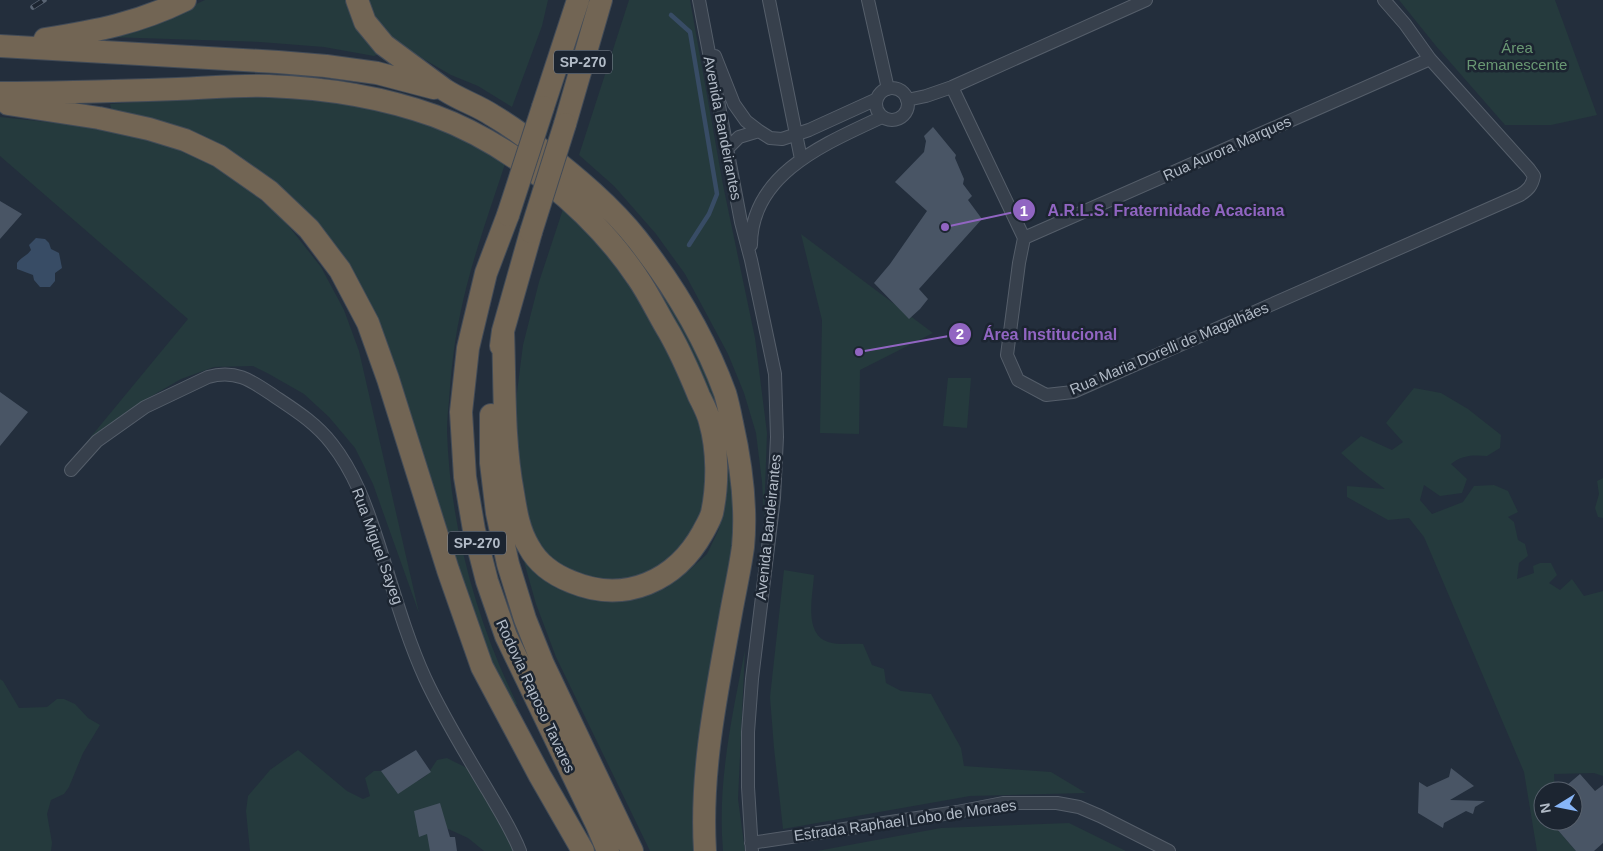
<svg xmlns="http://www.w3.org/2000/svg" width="1603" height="851" viewBox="0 0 1603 851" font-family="Helvetica,sans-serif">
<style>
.green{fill:#253a3d}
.water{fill:#384c65}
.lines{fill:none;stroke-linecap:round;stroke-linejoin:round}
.stream{stroke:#384c65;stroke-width:4.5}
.building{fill:#495565}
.street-casing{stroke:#555e6a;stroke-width:14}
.highway-casing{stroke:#424b57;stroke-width:24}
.street{stroke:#37404c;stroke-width:12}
.highway{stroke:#726554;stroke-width:22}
.rail-casing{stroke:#596473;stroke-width:5.5}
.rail{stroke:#1c2531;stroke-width:4;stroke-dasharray:11;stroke-linecap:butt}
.highway-bridge-casing{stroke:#424b57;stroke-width:24;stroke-linecap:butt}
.highway-bridge{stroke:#726554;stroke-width:22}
.labels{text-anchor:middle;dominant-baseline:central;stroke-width:5;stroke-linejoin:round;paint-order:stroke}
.shield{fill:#1c2531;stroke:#858e9a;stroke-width:1}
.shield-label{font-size:14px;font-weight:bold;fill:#b2bbc7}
.park-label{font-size:15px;fill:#699873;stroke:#1c2531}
.street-label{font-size:15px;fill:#b2bbc7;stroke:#1c2531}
.leader{fill:none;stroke:#9165c2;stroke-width:2}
.callout-dot{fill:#9165c2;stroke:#1c2531;stroke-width:2}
.mark-label{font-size:15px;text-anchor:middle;font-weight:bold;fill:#fff}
.callout-label{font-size:16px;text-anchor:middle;font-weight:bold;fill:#9165c2;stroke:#1c2531;stroke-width:5;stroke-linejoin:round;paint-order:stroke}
</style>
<rect width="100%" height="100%" fill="#232e3c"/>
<path class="green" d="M205,0H346L379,54L374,56L324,47L260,42L108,37L168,17Z
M366,0H548L542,26L512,107L478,86L451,75L391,40L374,19Z
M629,0H690L723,185L755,338L767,433L764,518L762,482L756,433L744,393L728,354L685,274L656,234L614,186L579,155Z
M1399,0H1555L1597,115L1551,125H1505L1436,46Z
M263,93L349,101L438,125L507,158C490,210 471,261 460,315C454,343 451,372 449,401C448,411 447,421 447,431C450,526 476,620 517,704L513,706L472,620L399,386L279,189L114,111L111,108L110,104Z
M0,117L112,129L161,142L210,163L239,182L283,219L321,267L344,310L359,351L419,613L373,484L355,448L329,417L304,394L269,374L253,366L214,367L181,379L138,404L89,439L188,319L0,156Z
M564,206L637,289L684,376L704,436L708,481L699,523L659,572L610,583L561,569L544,553L531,529L517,456L516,400L523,345L539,282Z
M600,221L622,229L700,350L729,429L737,519L698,851H650L556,657L536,604L521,551L638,596L666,588L687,572L707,554L719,529L724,501L721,443Z
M801,234L933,333L860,370L859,434L820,433L822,320Z
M948,378H971L967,428L943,426Z
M1414,388L1441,393L1468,409L1501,435L1500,448L1487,456C1473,455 1462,455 1451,464L1467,479L1462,493L1440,496L1424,485L1420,500L1432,514L1463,502L1474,486L1494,485L1508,491L1518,512L1508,517L1514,522L1518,540L1525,544L1528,556L1519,563L1517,579L1534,573L1533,566L1540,563H1551L1557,575L1549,583L1560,590L1572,579L1584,596L1603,591V776L1594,773L1554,774L1555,791H1543V821H1550L1576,851H1537L1524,772L1424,537L1409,518L1388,520L1347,497V486L1385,489L1360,470L1341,453L1361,436L1392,450L1403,442L1386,423Z
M1603,478V518L1598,517L1595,508L1599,494L1597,481Z
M784,570L814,575C813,596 802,637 832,643C841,645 853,643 863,644L872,665L884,669L886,683L901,691L931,694L961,748L964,766L1051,772L1086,793L970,796L783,829L774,748L770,697Z
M745,650L738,799L745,851H723C717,783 732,717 745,650Z
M0,679L3,681L19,708L47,707L57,699H64L75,704L88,718L100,725L83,753L69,787L64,794L51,800L47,814L52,843L51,851H0Z
M298,750L347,791L363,799L370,796L365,778L374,771H391L409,780L418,781L427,775L437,760L447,758C458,764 471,769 481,777C504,794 514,825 521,851H484L468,838L446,828L450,851H250L246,811L248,796L270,770Z
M1069,823L1126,851H817L941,828Z"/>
<path class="water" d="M36,238L45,239L49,243L51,249L59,253L62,268L55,273V281L50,287H40L34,280L33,275L17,269V263C21,257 27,256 31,250L29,245Z"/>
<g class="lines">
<path class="stream" d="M671,15L690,32L717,194L709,214L689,245"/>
</g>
<path class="building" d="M933,127L956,155L955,158L964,179L963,184L972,196L968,200L982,219L919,289L928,299L920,309L909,319L874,283L890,264L927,211L895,182L924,152L926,141L924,136Z
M0,201L22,214L0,239Z
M0,392L28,412L0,446Z
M416,750L431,772L398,794L381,771Z
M1451,768L1474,786L1450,800L1485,801L1475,807L1473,814L1466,811L1444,823L1443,828L1418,813L1419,782L1427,787L1449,777Z
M1580,774L1595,791L1603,785V843L1594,851H1576L1550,821H1573V791H1560Z
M440,803L450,837H455L457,851H430L427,834L419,837L414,811Z"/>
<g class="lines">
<defs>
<path id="street" d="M699,0L741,222L751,260L775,374L777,437L774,498L752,679L748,732V787L752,851
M769,0L801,159
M868,0L888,89
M715,56L734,104L746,121L759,131L770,138L782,139L809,130L877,99
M952,87L1024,238L1019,263L1007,355L1018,380L1046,395L1073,392L1520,195C1528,190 1532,186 1534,176L1529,169L1430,59L1405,24L1384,0
M876 104a16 16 0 1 1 32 0a16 16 0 1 1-32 0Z
M907,100L926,96L952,87L1146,0
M727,149L739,137L759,131
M1024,238L1430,59
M751,245C751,173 827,143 882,117
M71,470L97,441L145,407L208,377C236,369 252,381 274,396C295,410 316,423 332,444C354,472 366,505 377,539C392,585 405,634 425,678C443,717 466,754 488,791C499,810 512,830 520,851
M751,843L957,812L1003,803H1057L1079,807L1100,816L1169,851"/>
<path id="highway" d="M357,0L365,22L384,45L445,90C460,100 477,105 492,115C509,125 527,138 543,151C576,177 611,206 637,239C673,285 705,338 725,393C728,403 730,413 732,423C741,463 747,506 743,547C740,569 735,591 731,613C717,692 700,770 705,851
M45,39C97,31 138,23 185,0
M0,46L278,62L326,66L377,73L434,88
M0,93C59,93 118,91 177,89C207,88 238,85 269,86C325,88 382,97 435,116C511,144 592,210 637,277C649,294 658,314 669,332C681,353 690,374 699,396C703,404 708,413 710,422C718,450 718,485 712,513C710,520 706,526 703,532C676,581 625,604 572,582C554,575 538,564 529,547C519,531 516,512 513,493C503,440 505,385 503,331
M8,104L99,118L149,129L185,140L219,156L269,191L309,229L340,270L368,323L388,379L448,570L482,667L540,776L583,851
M543,107L578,0
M565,124L601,0
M508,215L486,273L468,348L461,412L465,477L474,530L487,581L506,636L597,825L608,851
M501,346L503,331L531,232
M491,415V463L497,513L508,564L525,619L543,664L632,851"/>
</defs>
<use href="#street" class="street-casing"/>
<use href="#highway" class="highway-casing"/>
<use href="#street" class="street"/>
<use href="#highway" class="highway"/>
<defs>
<path id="rail" d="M33,7L44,0"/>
</defs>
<use href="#rail" class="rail-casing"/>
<use href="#rail" class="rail"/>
<defs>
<path id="highway-bridge" d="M508,215L543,107
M531,232L565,124"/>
</defs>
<use href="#highway-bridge" class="highway-bridge-casing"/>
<use href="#highway-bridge" class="highway-bridge"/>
</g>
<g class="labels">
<g class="shield">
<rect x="554" y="50.5" width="58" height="23" rx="4"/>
<rect x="448" y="531.5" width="58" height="23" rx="4"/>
</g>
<g class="shield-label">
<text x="583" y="62">SP-270</text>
<text x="477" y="543">SP-270</text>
</g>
<g class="park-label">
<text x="1517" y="47">Área<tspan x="1517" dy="17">Remanescente</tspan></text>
</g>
<g class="street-label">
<text transform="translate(723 128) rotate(79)">Avenida Bandeirantes</text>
<text transform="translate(1227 148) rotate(-24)">Rua Aurora Marques</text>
<text transform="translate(1169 348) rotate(-23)">Rua Maria Dorelli de Magalhães</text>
<text transform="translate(768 527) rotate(-84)">Avenida Bandeirantes</text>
<text transform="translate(378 546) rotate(70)">Rua Miguel Sayeg</text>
<text transform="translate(536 696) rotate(65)">Rodovia Raposo Tavares</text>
<text transform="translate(905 820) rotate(-8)">Estrada Raphael Lobo de Moraes</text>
</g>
</g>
<path class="leader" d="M945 227L1024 210M859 352L960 334"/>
<g class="callout-dot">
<circle cx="945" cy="227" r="5"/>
<circle cx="859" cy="352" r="5"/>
<circle cx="1024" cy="210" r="12"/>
<circle cx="960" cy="334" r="12"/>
</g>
<g class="mark-label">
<text x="1024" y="216">1</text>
<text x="960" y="339">2</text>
</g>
<g class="callout-label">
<text x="1166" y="216">A.R.L.S. Fraternidade Acaciana</text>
<text x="1050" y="340">Área Institucional</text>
</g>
<g transform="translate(1558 806) rotate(260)"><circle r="24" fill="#1c2531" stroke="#58616d"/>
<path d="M0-4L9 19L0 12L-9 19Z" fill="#87b5f7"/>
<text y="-8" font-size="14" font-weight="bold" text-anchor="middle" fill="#b2bbc7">N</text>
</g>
</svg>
